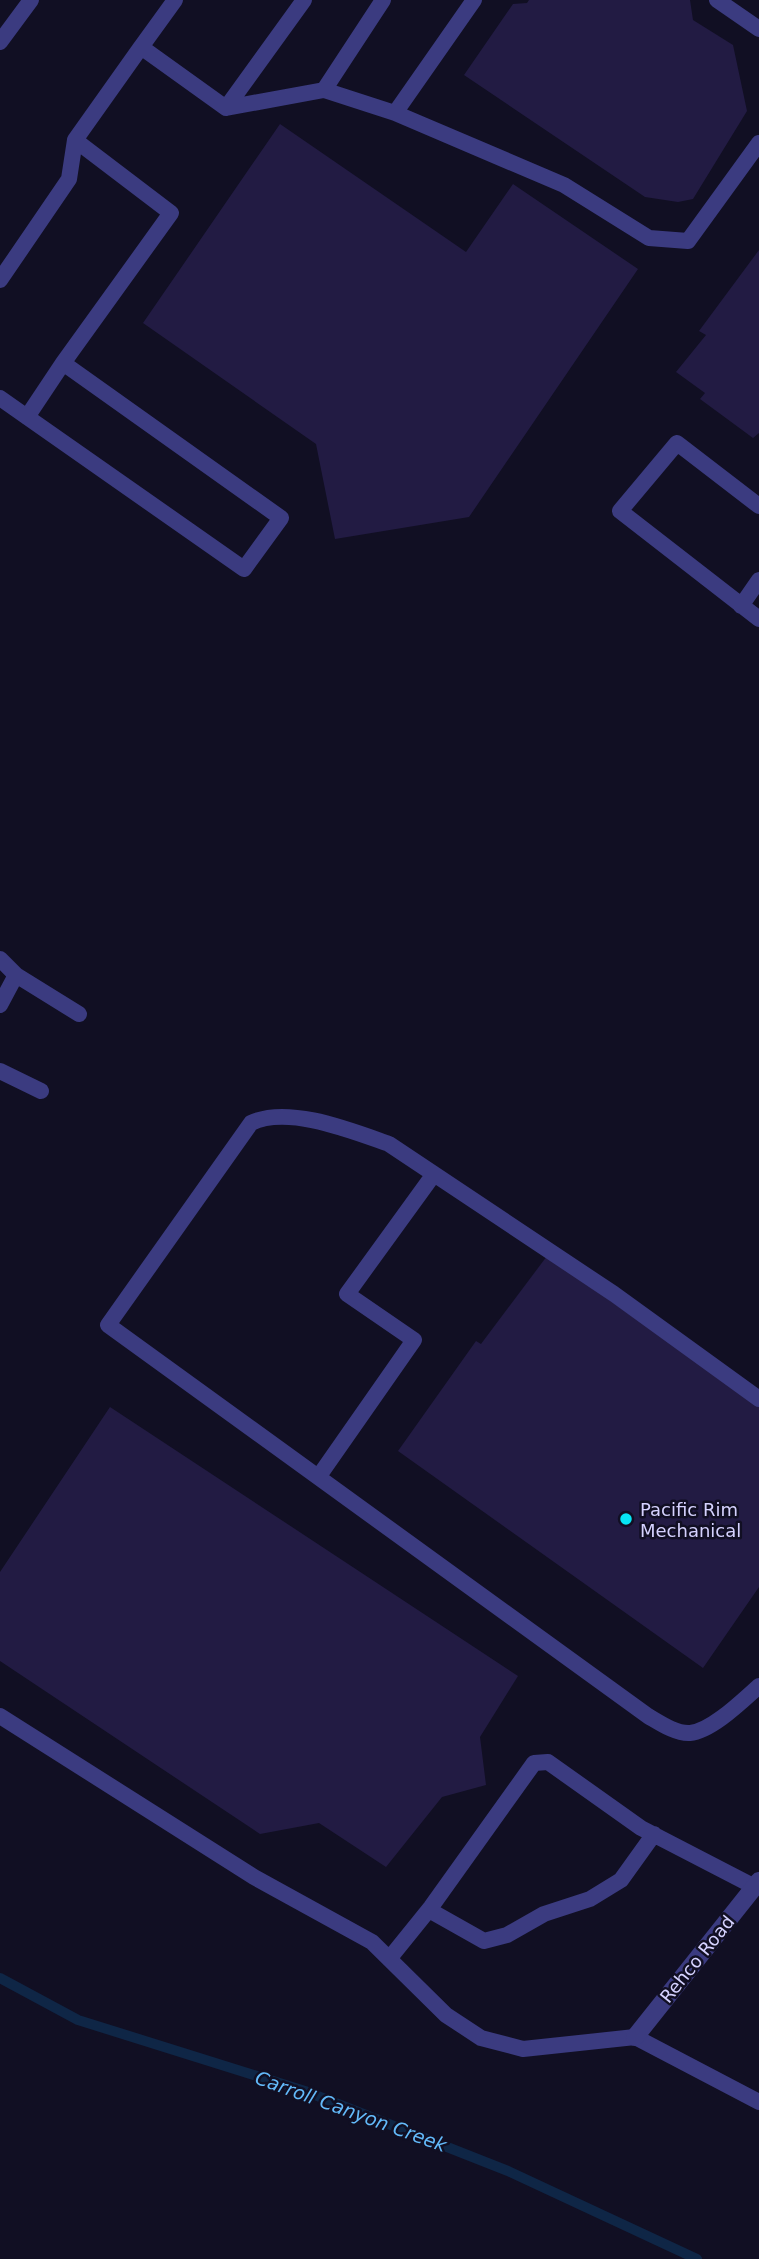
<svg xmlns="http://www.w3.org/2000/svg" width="759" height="2259" viewBox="0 0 759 2259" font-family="'DejaVu Sans',sans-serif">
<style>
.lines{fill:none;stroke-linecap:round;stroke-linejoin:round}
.stream{stroke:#0f2646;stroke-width:10}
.building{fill:#221b43}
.lane{stroke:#3b3b80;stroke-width:16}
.street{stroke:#3b3b80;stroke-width:18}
.poi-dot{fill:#07e5f4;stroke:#110f23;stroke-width:2.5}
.labels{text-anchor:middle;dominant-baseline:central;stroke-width:5;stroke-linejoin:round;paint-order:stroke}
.poi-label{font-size:18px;fill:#d5d2fe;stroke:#110f23;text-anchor:start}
.street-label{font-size:18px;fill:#d5d2fe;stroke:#110f23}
.water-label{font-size:19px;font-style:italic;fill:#63bafa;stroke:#110f23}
</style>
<rect width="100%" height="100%" fill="#110f23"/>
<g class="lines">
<path class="stream" d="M0,1978L78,2020L305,2091L508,2171L697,2259"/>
</g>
<path class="building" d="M529,0H690L693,20L733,45L747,111L693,199L678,202L645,197L464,75L513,4L527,3Z
M280,124L466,252L513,184L638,269L469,517L335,539L316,444L143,323Z
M759,250V433L753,438L700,399L705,393L676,372L706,335L699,331Z
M547,1256L759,1406V1587L703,1668L398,1451L476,1341L481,1344Z
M110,1407L518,1676L480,1737L486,1785L442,1797L386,1867L319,1823L260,1834L0,1661V1572Z"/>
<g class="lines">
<path class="lane" d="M717,0L759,29
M0,42L31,0
M141,47L175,0
M324,90L395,113L474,0
M226,108L304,0
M395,113L564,185L649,238L688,241L759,143
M0,280L69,179L75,140L141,47L226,108L324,90L383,0
M63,363L171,213L75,140
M0,398L27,417L244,569L281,518L63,363L27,417
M759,506L677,443L620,511L759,619
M741,606L759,580
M0,959L16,975
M0,1005L16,975L79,1014
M0,1071L41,1091
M759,1399L614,1294L389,1144C352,1131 288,1105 251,1123L108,1325L648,1716C660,1723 676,1734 690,1733C712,1731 743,1700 759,1686
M319,1476L414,1340L347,1294L434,1174
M0,1716L254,1877L372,1942L446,2015L481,2038L523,2049L635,2037L759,2102
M429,1910L484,1941L507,1935L544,1914L590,1899L621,1880L654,1834
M389,1959L431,1907L534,1763L548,1762L641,1828L755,1887"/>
<path class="street" d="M635,2037L759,1881"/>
</g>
<circle class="poi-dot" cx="626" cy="1519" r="7"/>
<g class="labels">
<g class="poi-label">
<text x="640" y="1509">Pacific Rim<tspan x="640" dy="21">Mechanical</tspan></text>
</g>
<g class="street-label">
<text transform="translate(697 1959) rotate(-51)">Rehco Road</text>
</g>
<g class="water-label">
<text transform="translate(351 2111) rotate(20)">Carroll Canyon Creek</text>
</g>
</g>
</svg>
